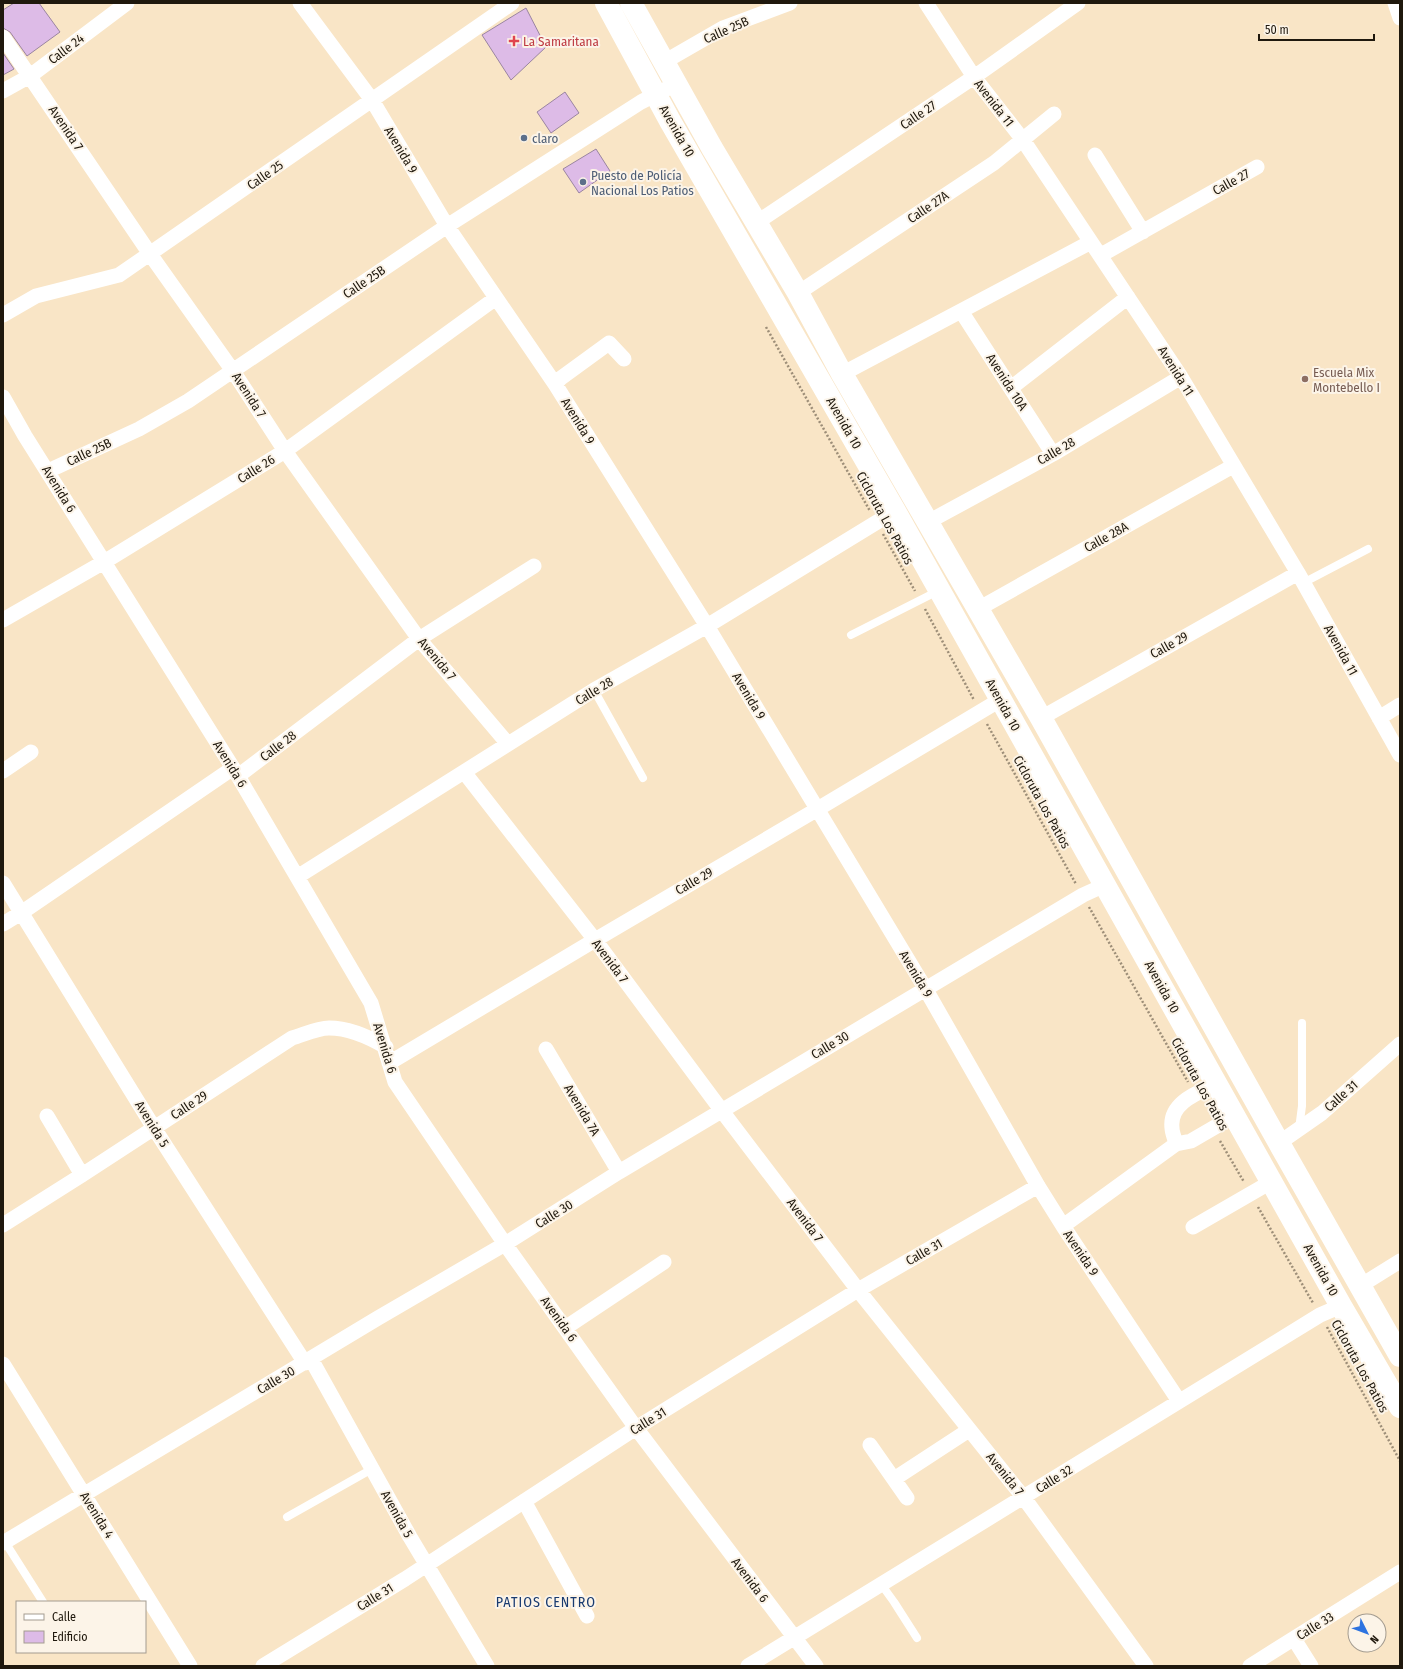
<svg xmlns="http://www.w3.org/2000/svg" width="1403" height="1669" viewBox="0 0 1403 1669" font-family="'Fira Sans Condensed',sans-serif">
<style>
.building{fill:#ddbbe7;stroke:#9a85a0}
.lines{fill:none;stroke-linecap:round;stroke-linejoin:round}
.path{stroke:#9d8e78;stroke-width:2.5;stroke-dasharray:2 2;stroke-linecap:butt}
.lane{stroke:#fff;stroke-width:8}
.street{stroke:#fff;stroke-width:15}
.primary{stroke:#fff;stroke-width:22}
.health-dot{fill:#e0444e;stroke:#fcf4e8;stroke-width:1.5}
.service-dot{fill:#5c6f8a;stroke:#fcf4e8;stroke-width:1.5}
.education-dot{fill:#8d6e63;stroke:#fcf4e8;stroke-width:1.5}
.labels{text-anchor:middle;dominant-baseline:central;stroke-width:4;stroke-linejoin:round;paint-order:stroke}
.street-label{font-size:13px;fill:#1f180d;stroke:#fcf4e8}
.health-label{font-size:13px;fill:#be3a42;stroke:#fcf4e8;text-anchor:start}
.service-label{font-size:13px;fill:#4e5e75;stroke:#fcf4e8;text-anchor:start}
.education-label{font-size:13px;fill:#785e54;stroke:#fcf4e8;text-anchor:start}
.neighbourhood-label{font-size:14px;letter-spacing:1px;fill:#193b70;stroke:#fcf4e8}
</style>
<rect width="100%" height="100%" fill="#f9e5c6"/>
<path class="building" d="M14,3H39L60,32L27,56L10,32L3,28V10Z
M526,8L546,47L511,80L482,35Z
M3,53L14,69L3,75Z
M565,92L579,113L551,133L537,112Z
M596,149L610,171L579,193L563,169Z"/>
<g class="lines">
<path class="path" d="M766,327L870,511
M883,534L915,591
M925,609L974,700
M987,724L1076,884
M1089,907L1188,1082
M1220,1141L1244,1182
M1258,1207L1313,1303
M1327,1327L1400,1461"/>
<path class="lane" d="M1303,583L1368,549
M851,635L938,591
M594,690L643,778
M1299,1129L1302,1106V1023
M287,1517L372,1469
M5,1542L43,1602
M881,1584L894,1602L917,1638"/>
<path class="street" d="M300,3L372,100L447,226L555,384L707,626L925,988L1038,1186L1063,1226L1179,1401
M926,3L974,77L1023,140L1181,377L1298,573L1400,755
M1395,3L1400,18
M3,37L150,254L233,371L285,451L419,639L508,744
M664,62L723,28L790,3
M3,91L30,76L127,3
M1095,155L1143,232
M756,223L974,77L1078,3
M1101,255L1257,167
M798,293L994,163L1054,114
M961,311L1053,454
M3,315L36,296L119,275L512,3
M842,374L1091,242
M555,384L561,378L609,343L624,359
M1011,388L1128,297
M3,397L25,436L238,776L371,1003L395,1082L505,1244L636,1428L816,1666
M48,471L139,429L188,401L447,226L641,102L676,84
M928,522L1053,454L1181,377
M978,609L1233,466
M3,620L104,562L285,451L496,298
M1041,718L1298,573
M1379,718L1400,705
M3,771L31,752
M464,772L595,940L722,1111L858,1290L1024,1498L1146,1666
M238,776L419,639L534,566
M297,877L594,690L707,626L895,511
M3,883L154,1128L305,1363
M3,924L21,913L233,768
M546,1049L619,1172
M389,1063L595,940L816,810L1000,700
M47,1116L82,1175
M1279,1143L1322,1113L1400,1044
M1176,1144C1175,1139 1172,1133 1172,1128C1169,1103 1197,1093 1216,1084
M3,1225L82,1175L292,1038C303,1035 317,1028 329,1028C349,1028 369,1037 386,1047
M1063,1226L1176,1144L1191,1141L1234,1116
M1193,1227L1271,1182
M1360,1286L1400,1261
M565,1328L664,1262
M311,1359L410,1537L487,1666
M3,1364L190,1666
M870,1445L907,1498
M894,1479L969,1430
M524,1501L587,1616
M3,1543L378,1318L505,1244L619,1172L1083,895L1105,885
M1294,1639L1311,1666
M263,1666L405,1579L636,1428L858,1290L1038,1186
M748,1666L1320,1315L1341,1306
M1250,1666L1400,1572"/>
<path class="primary" d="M606,3L670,121L895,511L1341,1306L1400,1407
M631,3L712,148L798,293L842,374L1041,718L1279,1143L1400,1356"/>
</g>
<path class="health-dot" d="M512 35h4v4h4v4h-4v4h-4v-4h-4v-4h4z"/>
<g class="service-dot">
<circle cx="524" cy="138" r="4"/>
<circle cx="583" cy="182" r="4"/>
</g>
<circle class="education-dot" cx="1305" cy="379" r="4"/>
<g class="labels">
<g class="street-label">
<text transform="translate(726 30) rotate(-24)">Calle 25B</text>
<text transform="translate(66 49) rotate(-37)">Calle 24</text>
<text transform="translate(994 103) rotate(52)">Avenida 11</text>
<text transform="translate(918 115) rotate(-34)">Calle 27</text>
<text transform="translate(66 128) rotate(56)">Avenida 7</text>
<text transform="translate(677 131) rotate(60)">Avenida 10</text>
<text transform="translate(401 150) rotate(59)">Avenida 9</text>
<text transform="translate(265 175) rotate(-35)">Calle 25</text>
<text transform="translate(1231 182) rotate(-29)">Calle 27</text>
<text transform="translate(928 207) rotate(-34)">Calle 27A</text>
<text transform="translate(364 282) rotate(-34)">Calle 25B</text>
<text transform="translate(1176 371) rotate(58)">Avenida 11</text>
<text transform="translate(1007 382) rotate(57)">Avenida 10A</text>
<text transform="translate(249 395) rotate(57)">Avenida 7</text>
<text transform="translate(578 421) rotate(58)">Avenida 9</text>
<text transform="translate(844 423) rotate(60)">Avenida 10</text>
<text transform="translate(1056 451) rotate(-30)">Calle 28</text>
<text transform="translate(89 452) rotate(-25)">Calle 25B</text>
<text transform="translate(256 469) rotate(-32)">Calle 26</text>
<text transform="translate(59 489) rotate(58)">Avenida 6</text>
<text transform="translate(885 518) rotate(61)">Cicloruta Los Patios</text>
<text transform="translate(1106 537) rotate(-29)">Calle 28A</text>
<text transform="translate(1169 645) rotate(-29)">Calle 29</text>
<text transform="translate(1341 650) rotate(61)">Avenida 11</text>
<text transform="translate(437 659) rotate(50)">Avenida 7</text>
<text transform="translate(594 691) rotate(-31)">Calle 28</text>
<text transform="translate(749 696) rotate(59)">Avenida 9</text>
<text transform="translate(1003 705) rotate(61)">Avenida 10</text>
<text transform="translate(278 746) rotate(-37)">Calle 28</text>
<text transform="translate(230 764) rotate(58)">Avenida 6</text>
<text transform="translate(1042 802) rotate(61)">Cicloruta Los Patios</text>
<text transform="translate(694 881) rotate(-30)">Calle 29</text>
<text transform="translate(610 961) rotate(53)">Avenida 7</text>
<text transform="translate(916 974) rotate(59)">Avenida 9</text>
<text transform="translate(1162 987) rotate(61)">Avenida 10</text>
<text transform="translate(830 1045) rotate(-31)">Calle 30</text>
<text transform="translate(385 1048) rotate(73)">Avenida 6</text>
<text transform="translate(1200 1084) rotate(61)">Cicloruta Los Patios</text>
<text transform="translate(1341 1096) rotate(-42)">Calle 31</text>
<text transform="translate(189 1105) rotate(-33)">Calle 29</text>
<text transform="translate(582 1110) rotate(59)">Avenida 7A</text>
<text transform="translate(152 1124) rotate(58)">Avenida 5</text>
<text transform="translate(554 1214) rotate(-32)">Calle 30</text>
<text transform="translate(805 1220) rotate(53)">Avenida 7</text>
<text transform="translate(924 1252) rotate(-30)">Calle 31</text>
<text transform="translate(1081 1253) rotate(56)">Avenida 9</text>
<text transform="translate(1321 1270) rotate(61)">Avenida 10</text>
<text transform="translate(559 1319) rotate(54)">Avenida 6</text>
<text transform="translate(1360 1366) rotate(61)">Cicloruta Los Patios</text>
<text transform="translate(276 1380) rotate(-31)">Calle 30</text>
<text transform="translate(648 1421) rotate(-32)">Calle 31</text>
<text transform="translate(1005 1474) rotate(51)">Avenida 7</text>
<text transform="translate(1054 1479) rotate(-32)">Calle 32</text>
<text transform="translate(397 1514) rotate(61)">Avenida 5</text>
<text transform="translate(97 1515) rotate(58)">Avenida 4</text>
<text transform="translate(750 1580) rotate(53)">Avenida 6</text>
<text transform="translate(375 1597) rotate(-32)">Calle 31</text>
<text transform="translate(1315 1626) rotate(-32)">Calle 33</text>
</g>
<g class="health-label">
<text x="523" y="41">La Samaritana</text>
</g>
<g class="service-label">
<text x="532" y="138">claro</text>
<text x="591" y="175">Puesto de Policía<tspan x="591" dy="15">Nacional Los Patios</tspan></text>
</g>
<g class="education-label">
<text x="1313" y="372">Escuela Mix<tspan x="1313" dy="15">Montebello I</tspan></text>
</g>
<g class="neighbourhood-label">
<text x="546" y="1602">PATIOS CENTRO</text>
</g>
</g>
<rect width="1403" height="1669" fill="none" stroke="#1f180d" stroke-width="8"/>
<rect x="16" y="1601" width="130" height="52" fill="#fcf4e8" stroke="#a49c90"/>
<rect x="24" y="1614" width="20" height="6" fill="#ffffff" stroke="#a49c90"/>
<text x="52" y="1621" font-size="12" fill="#1f180d">Calle</text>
<rect x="24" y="1631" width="20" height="12" fill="#ddbbe7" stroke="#a49c90"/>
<text x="52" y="1641" font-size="12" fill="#1f180d">Edificio</text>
<g transform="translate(1367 1633) rotate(132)"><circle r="19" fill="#fcf4e8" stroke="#a49c90"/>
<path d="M0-3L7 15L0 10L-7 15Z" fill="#2d73e0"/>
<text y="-6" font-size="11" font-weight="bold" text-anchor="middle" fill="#1f180d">N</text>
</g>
<path d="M1259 34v6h115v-6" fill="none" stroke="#1f180d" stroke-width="2"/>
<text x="1265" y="34" font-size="12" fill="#1f180d" stroke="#fcf4e8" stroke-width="3" paint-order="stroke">50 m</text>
</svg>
